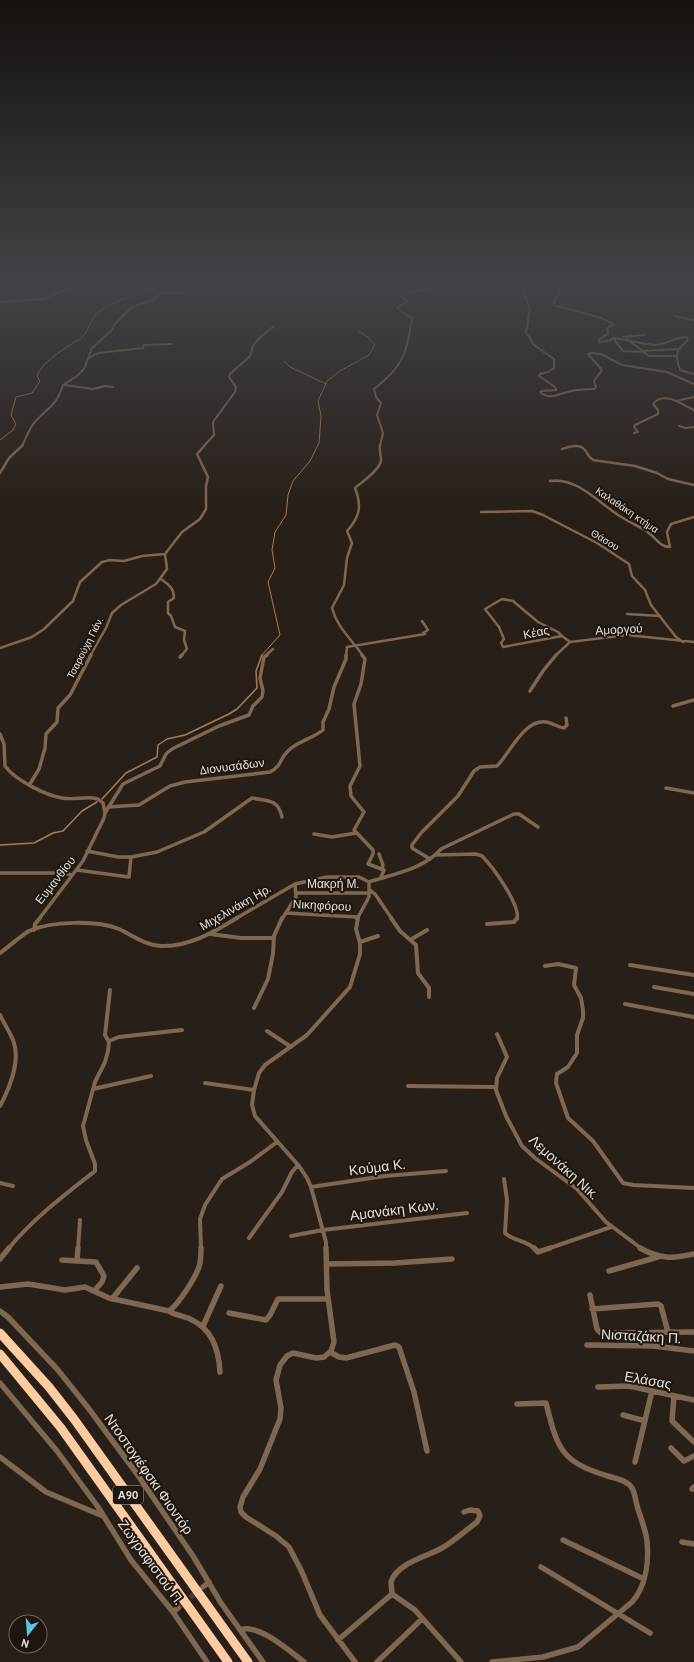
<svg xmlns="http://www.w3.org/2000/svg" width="694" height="1662" viewBox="0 0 694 1662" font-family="'PT Sans',sans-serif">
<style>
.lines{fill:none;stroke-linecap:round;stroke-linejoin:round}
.stream-far1{stroke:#a67e53;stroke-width:1}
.stream{stroke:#a67e53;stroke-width:1.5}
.minor-tunnel{stroke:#453c35;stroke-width:5.5;stroke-dasharray:5.5 2.5;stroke-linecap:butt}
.minor-far4{stroke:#806751;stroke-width:2}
.minor-far3{stroke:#806751;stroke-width:2.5}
.minor-far2{stroke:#806751;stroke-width:3.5}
.minor-far1{stroke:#806751;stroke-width:4}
.minor{stroke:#806751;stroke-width:5.5}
.motorway{stroke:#fecca0;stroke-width:9}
.labels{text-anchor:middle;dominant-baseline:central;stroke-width:4;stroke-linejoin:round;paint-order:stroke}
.far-street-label{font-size:10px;fill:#e7e1dc;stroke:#1e160f}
.shield{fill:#1e160f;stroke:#aba49e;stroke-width:1}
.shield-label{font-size:11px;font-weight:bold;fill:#e7e1dc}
.street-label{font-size:12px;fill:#e7e1dc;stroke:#1e160f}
.near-street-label{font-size:14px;fill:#e7e1dc;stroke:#1e160f}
</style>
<rect width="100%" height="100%" fill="#281f18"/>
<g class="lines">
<path class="stream-far1" d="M284,361L290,367L326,384
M0,440L13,430L16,424L11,415L16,397L32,393L40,381L37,376C43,362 58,353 70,345C74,342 80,340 83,336C90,329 91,317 100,311C122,295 152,294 173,278
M261,656L280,635L268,582L275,568L272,550L275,532L286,515L288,495L293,481L310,461L319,443L321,416L318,401L327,381L340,371L369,355L375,345L368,337L358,331"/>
<path class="stream" d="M102,799L126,773L157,757L158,745L167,739L185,735L229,714L237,709L257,688L256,671L262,655
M0,845L34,843L53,833L63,831L82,811L97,802"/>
<path class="minor-tunnel" d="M178,1608L196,1593"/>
<path class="minor-far4" d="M523,278L522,285L530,310C527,318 529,324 526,332L534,345L554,359V368L548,372L540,374L539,376L555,387L556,390L542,391L540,392C550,401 560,393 571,391C578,389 586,390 594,389L596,387L594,381L602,370L588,354L592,353L601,354L622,365L667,372L694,384
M551,278L561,291L554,301V305L598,317L612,323L613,325L607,328L608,334L599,339V342L609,341L613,338C627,339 640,344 654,345C667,345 674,337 687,337L688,340C675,350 675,356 680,370L694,374
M0,279L8,280L14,278
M0,302L43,299L66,290L67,288L65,283L70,279L93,280L125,287L156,281L159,278
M674,316L694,320
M623,337L644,335
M613,338L623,351L643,352
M627,339L649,356H676
M642,351L680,349
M89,358L98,353L143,348L144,345L172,344
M65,385L93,389L105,386L113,387
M676,401L694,397
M679,426L686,428L694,427
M634,433L638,432L634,427L635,425L658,414V410L653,404C664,390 682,405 694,410
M22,446C26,438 29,429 34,423C48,406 55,409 63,385L77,376L84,369L92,348L111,331L115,324L132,307L153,300L162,293H182V285L192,280L209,278
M204,446L214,435L213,422L235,392L236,387L229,377L230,374L250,356L253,346L258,339L273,327
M380,446L383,433L377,415L381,403L376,397L374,389C404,366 406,354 412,318L399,310L397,307L408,302L402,297L406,293L448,285L464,278"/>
<path class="minor-far3" d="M562,449C569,447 579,443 585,450C588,454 588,457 593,460L635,466L657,473L668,479L694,485
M0,473L9,458L23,445
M550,481C579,477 600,505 623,518C632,524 642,527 650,534C657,539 660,547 670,547L667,532L671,524L694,517
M481,512L532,511L543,515L597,543L629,564L632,576L645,590L651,605L676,637L683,642
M161,579C168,584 174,588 174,598L168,602V613L171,616L175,627L185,631L184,640L187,649L181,656
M502,599L513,601L538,622L558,632L562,636L503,647L501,643L504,639L499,627L485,609Z
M627,614L660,616
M562,636L570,642
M570,642L627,635L694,642
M0,648L32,637L44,629L73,601L80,582L102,562L110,560L124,561L142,556L165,554
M90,656L106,628L112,613L121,605L156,584L167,569L165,554L182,532L200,519L206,509V486L208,477L197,454L205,445
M265,656L273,649
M346,656L347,647L425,634L423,633L428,630L422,621
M363,656C352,639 337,628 332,608L344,585L347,558L352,543L347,531C360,517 362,506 355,488C362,482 381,469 381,460C381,455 379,451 380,445
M555,656L570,642"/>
<path class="minor-far2" d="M362,655L365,659L361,684L354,704L360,766L350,786L351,796L364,812L354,830L373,850V854L368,864L384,870L381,877
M180,657L182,655
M530,691L543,671L556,655
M673,706L694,700
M0,734L4,744L5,766C15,780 45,795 62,798C72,800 83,797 93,798L98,799L103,803L105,813L104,818L83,861L39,919
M30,784L39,769L45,748L46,734L57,722L58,708L70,695L91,655
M666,788L694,793
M108,807L139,805L170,786L185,782L270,772C283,765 279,759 288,751C298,741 312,739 323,730V722L329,709L334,687L346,659V655
M105,813L123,784L160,766L166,754L172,749L219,726L249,715L253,706L262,697L263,691L260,678L264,657L267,655
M314,834L332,837L356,833
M87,851L118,857H131L157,852L204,832L252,798C268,801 278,799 282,817
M379,854L383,865L382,869
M436,855L476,854L482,856C492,866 521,905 517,919
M430,859L412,848V845L421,833L458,796L474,771L480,767L497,766C510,753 524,719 546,722C552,723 558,727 564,728L567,725L566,718
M77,870L129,877L131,857
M0,873H64L72,875
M369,882C393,874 424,869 441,849L514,814H519L538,827
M370,890L375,894L392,919
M297,893H370
M286,913L357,917
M235,919L295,884L327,877H359L369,882
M282,919L296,897L295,884
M357,919L369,897V882"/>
<path class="minor-far1" d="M391,918L400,931L416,945L418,973L429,988V997
M487,924L514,922L517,918
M34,930L35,924L40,918
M210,934L241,938H273
M410,940L427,930
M360,942L378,936
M0,953C10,946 19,937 29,931C51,921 97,920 119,929C134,936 145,945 161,946C189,947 214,932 237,918
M630,965L694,975
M545,966L558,964L576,968L574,985L581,998L583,1010V1018L577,1035V1053L568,1067L557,1074L556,1083L568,1118L593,1141L623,1183L633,1185L694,1188
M654,987L694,994
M625,1004L694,1017
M254,1008L268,979L273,954L274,936L282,918
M0,1015C4,1024 11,1033 14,1043C20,1062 9,1089 0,1106
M267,1031L291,1047
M497,1034L507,1057L497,1078L496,1090L506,1116L522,1146L535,1158L577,1189L606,1222L642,1249
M109,1041L119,1037L182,1030
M205,1083L254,1090
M408,1086L495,1087
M93,1089L151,1076
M504,1179L507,1200L505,1233C513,1241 526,1240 535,1249
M0,1183L13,1186
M311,1187L385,1176L446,1171
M291,1236L323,1230L467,1213
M249,1238L282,1192L292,1172L298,1165
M8,1249C34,1218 63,1196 95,1171V1164L86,1140L83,1126L95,1082L105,1062L108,1051L109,1042L105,1035L110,990
M78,1249L80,1220
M201,1249L200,1219L205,1205L222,1179L250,1162L277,1142
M326,1249V1242L311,1187L307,1178L299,1166L255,1116L252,1105L254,1090L259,1073L265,1065L307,1035L350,987L360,954V943L356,929L358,918
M547,1249L611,1227"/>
<path class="minor" d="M78,1248L77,1261L96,1262L104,1276L102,1282L94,1291
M201,1248C201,1254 201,1261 199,1267C195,1278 179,1304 169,1311C176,1316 185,1316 192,1320C213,1330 219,1351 220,1372
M326,1248L327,1290L334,1342L331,1351L324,1357L316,1358L293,1353L287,1356L280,1365L276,1380L281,1408L280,1419L260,1469L243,1497L240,1507L241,1512L246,1517L276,1536L289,1547L301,1570L320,1615L355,1662
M534,1248L538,1252L550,1248
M640,1248C659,1259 673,1259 694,1254
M0,1259L9,1248
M62,1260L77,1261
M327,1264L395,1263L452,1259
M609,1271L658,1257
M0,1287L28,1284L65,1290L85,1287L109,1298L169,1311
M590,1295L597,1329L601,1333L694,1332
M112,1299L137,1268
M592,1309L658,1304L661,1306L668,1332
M0,1311L8,1317L58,1370L89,1409L137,1474L193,1556L221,1603L263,1662
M229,1313L266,1320L270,1315L278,1299H328
M203,1326L221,1286
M587,1345L654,1346L694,1351
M330,1352L339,1357L346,1358L395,1345L399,1347L414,1392L427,1451
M0,1383L57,1451L98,1507L131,1560L173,1612L207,1662
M598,1387L629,1386L694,1400
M674,1396L672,1421L694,1442
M623,1415L645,1421
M671,1448L684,1461L694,1456
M0,1457L46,1492L103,1516
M635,1462L652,1391
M692,1489L694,1487
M563,1540L644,1579
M682,1542L694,1544
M541,1567L650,1633
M203,1587L209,1582
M392,1594L415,1610L461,1662
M173,1612L178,1608
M240,1630C257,1622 291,1652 304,1662
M338,1640L392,1594L391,1582C397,1563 426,1557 442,1548C454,1541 465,1531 477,1522L480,1516L478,1511L470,1510L464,1512
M377,1662L422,1619
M492,1662L543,1657L578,1647L632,1602C646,1586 649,1562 647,1541C646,1531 641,1519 638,1509C636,1503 635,1493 632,1488C628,1481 618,1479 611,1477C561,1462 558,1451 546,1403L517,1404"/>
<path class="motorway" d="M0,1333L49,1387L74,1419L248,1662
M0,1354L61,1428L228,1662"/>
</g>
<linearGradient id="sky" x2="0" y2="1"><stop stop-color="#16110d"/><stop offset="0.55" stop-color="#424248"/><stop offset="1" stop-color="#424248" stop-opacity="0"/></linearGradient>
<rect width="694" height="510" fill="url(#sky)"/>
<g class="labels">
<g class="far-street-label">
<text transform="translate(627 510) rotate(34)">Καλαθάκη κτήμα</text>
<text transform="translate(605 540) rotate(31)">Θάσου</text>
<text transform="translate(85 648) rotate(-63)">Τσαρούχη Γιάν.</text>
</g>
<rect class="shield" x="113" y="1486" width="30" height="18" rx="3"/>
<g class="shield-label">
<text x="128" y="1495">Α90</text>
</g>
<g class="street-label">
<text transform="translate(619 629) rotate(-3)">Αμοργού</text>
<text transform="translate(536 632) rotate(-11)">Κέας</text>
<text transform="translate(232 766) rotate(-7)">Διονυσάδων</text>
<text transform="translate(55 880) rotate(-52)">Ευμανθίου</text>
<text x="333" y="883">Μακρή Μ.</text>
<text transform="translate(322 905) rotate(3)">Νικηφόρου</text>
<text transform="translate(235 907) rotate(-30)">Μιχελινάκη Ηρ.</text>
</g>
<g class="near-street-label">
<text transform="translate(377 1167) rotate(-7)">Κούμα Κ.</text>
<text transform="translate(564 1167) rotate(42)">Λεμονάκη Νικ.</text>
<text transform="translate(394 1210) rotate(-7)">Αμανάκη Κων.</text>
<text transform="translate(641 1336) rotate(3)">Νισταζάκη Π.</text>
<text transform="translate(648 1380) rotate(10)">Ελάσας</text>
<text transform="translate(149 1474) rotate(55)">Ντοστογιέφσκι Φιοντόρ</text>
<text transform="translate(151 1562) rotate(54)">Ζωγραφιστού Π.</text>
</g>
</g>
<g transform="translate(28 1634) rotate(197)"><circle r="19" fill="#1e160f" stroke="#6e6761"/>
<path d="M0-3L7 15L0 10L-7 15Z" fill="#56c9e0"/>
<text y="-6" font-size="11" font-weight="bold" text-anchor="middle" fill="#e7e1dc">N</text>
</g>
</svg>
